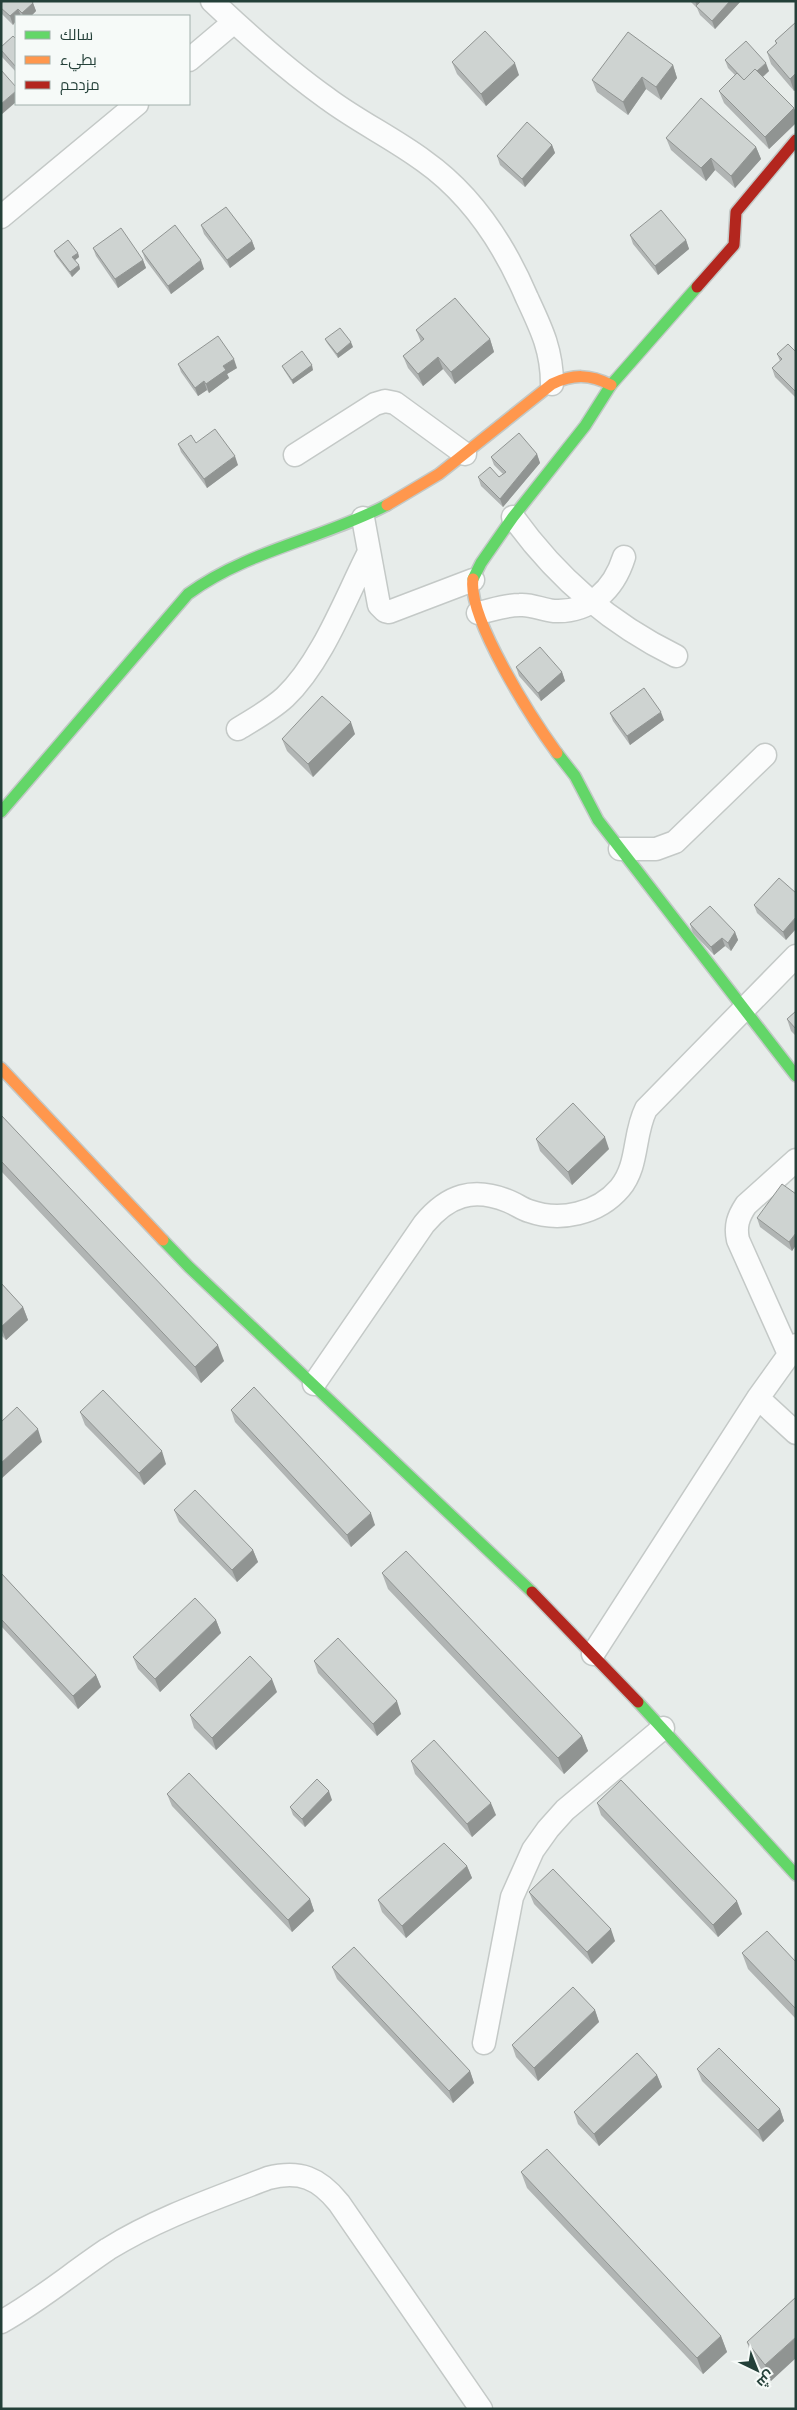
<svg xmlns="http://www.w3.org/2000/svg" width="797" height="2410" viewBox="0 0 797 2410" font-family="Mulish,Cairo,sans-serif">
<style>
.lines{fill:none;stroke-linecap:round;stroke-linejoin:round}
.street-casing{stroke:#c4c9c7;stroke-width:25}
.fast-casing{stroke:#c3c9c7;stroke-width:14}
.slow-casing{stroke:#c3c9c7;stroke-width:14}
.jam-casing{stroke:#c3c9c7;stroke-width:14}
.street{stroke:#fbfcfc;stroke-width:22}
.fast{stroke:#63d668;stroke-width:11}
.slow{stroke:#ff974d;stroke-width:11}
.jam{stroke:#b3261e;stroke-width:11}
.wall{fill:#b1b5b4}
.shaded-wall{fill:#909492}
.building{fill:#ced3d1;stroke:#909492}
</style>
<rect width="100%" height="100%" fill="#e7ecea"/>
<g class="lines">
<defs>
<path id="street" d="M212,1C249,36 287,70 328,99C359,122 393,138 424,161C472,195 504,244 527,298C541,328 552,350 552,384
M189,60L234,22
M1,217L137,104
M295,455L375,404L385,401L395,403L465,454
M513,517C557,578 609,623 676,656
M363,518L379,605L385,611L389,612L473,580
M478,613C492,610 506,605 520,605C532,604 542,610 554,611C590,613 614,589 624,557
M238,729C254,719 271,710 285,697C322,662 346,597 369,552
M620,849H656L675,842L765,755
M789,1354L738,1240C735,1226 738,1217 746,1205L796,1160
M314,1384L424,1224C448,1195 473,1187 508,1201C516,1204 522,1209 529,1211C560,1222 598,1214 620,1188C639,1165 633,1135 646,1109L796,956
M758,1398L796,1433
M593,1654L758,1398L796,1345
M484,2043L512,1897L533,1850L548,1829L565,1810L663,1728
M1,2322C39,2301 72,2273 108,2249C158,2218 214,2199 268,2178C300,2170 319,2178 339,2203L481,2409"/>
<path id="fast" d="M473,579L481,563L513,517L585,426L611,385L697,287
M557,753L575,776L598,820L796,1076
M1,812L188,594C248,550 322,539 387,505
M163,1240L189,1267L532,1592
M638,1702L796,1875"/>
<path id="slow" d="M387,505L439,474L552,384C573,374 590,374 611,385
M473,579C467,618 533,720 557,753
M1,1068L163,1240"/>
<path id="jam" d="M697,287L734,245L736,212L796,140
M532,1592L638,1702"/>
</defs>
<use href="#street" class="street-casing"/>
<use href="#fast" class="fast-casing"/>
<use href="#slow" class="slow-casing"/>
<use href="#jam" class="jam-casing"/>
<use href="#street" class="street"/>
<use href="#fast" class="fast"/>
<use href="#slow" class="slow"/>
<use href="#jam" class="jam"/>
</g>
<path class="wall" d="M690,1H741L715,29L700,15L697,8Z
M1,2L33,3L36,11L31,16H16L13,25L1,13Z
M796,22L794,91L771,64L767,52L776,44L775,41Z
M16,39V72L2,57L1,54V47Z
M725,60L769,71L763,77L796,112V123L769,149L724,103L719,91L735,75L728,68Z
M452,62L519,75L486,106L457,74Z
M673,65L677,78L661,100L646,89L628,115L597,92L592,80Z
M666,138L756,147L761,159L735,188L715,170L706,181L671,150Z
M552,145L555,153L525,187L500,165L497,156Z
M201,225L252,241L255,249L230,268L204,234Z
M630,235L686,240L689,249L658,275L633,244Z
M93,248L143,260L146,268L118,288L96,256Z
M54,251L78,253L79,257L75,260L79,265L80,269L72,277L56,256Z
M142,251L204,269L171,294L145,259Z
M416,330L490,339L494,352L455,384L443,369L423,386L408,368L403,356L421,342Z
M325,339L353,347L338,358L327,343Z
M796,352V398L775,377L772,368L780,361L777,354Z
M178,364L237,368L227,374L229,378L209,393L207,390L198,396L181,372Z
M282,366L313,370L293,384L284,370Z
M196,443L238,465L207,488L181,452L178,444Z
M537,454L540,463L503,507L481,486L478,477H499L503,474L494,465L491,457Z
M516,667L562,672L565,681L541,701L519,676Z
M610,713L664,720L630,745L613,721Z
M355,734L313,777L287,751L282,739Z
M796,893L786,940L757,913L754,905Z
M690,924L735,932L738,940L731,951L725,946L714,955L693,933Z
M796,1011V1036L791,1031L787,1019Z
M1,1115L224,1361L201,1383L1,1171Z
M536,1139L609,1149L572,1185L540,1151Z
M796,1194V1245L792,1251L760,1227L757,1218Z
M1,1283L23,1307L28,1320L6,1340L1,1335Z
M231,1410L375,1525L351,1547L235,1422Z
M80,1412L166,1464L144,1485L85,1425Z
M174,1510L253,1550L258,1562L237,1582L179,1522Z
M1,1573L96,1675L101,1687L78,1709L1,1626Z
M382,1573L582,1736L588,1751L564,1774L388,1589Z
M216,1620L221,1633L160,1692L138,1669L133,1657Z
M314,1661L401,1714L377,1736L318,1673Z
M277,1692L216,1750L194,1728L190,1715Z
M411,1761L496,1815L472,1837L415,1774Z
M167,1794L310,1899L314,1911L292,1932L172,1806Z
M332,1800L305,1827L293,1815L290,1807Z
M597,1803L742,1914L718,1937L601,1815Z
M467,1866L472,1878L406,1938L382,1912L378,1900Z
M529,1892L615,1941L592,1964L534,1904Z
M742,1953L796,1962V2019L748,1969Z
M332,1967L470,2071L474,2083L453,2103L337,1979Z
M595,2010L599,2022L538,2081L516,2057L512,2045Z
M697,2069L780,2109L784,2121L763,2142L702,2081Z
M657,2075L662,2087L599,2146L578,2124L574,2112Z
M521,2172L721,2336L727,2352L703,2374L527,2188Z
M796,2297L771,2381L752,2358L747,2342Z"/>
<path class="shaded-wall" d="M695,1H705L697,7Z
M730,1H741L715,29L712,21Z
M33,3L36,11L31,16H23L22,13Z
M18,9L21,16H16V21L13,25L10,16Z
M515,63L519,75L486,106L481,94Z
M766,63L769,71L748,90L745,82Z
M673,65L677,78L661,100L656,87Z
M796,73V90L794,91L790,79Z
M642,77L646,89L628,115L623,102Z
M16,91V102L1,115V104Z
M794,108L796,112V123L769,149L765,137Z
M552,145L555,153L525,187L522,179Z
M756,147L761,159L735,188L731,176Z
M711,158L715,170L706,181L701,168Z
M686,240L689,249L658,275L655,266Z
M252,241L255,249L230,268L227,260Z
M78,253L79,257L74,261L72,257Z
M143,260L146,268L118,288L115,279Z
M201,260L204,269L171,294L168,286Z
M79,265L80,269L72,277L70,272Z
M490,339L494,352L455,384L451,372Z
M351,342L353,347L338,358L337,354Z
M438,357L443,369L423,386L418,374Z
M234,359L237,368L227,374L229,378L209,393L206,384L223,366Z
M312,365L313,370L293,384L292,380Z
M204,381L207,390L198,396L195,388Z
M537,454L540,463L503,507L500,499Z
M235,456L238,465L207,488L204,479Z
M562,672L565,681L541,701L538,693Z
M661,712L664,720L630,745L627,736Z
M351,722L355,734L313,777L308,764Z
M796,917V929L786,940L783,932Z
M735,932L738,940L731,951L728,943Z
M722,938L725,946L714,955L711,947Z
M605,1137L609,1149L572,1185L568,1172Z
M796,1233V1245L792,1251L789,1242Z
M23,1307L28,1320L6,1340L1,1327Z
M218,1345L224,1361L201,1383L195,1367Z
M38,1429L42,1442L1,1479V1463Z
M162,1451L166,1464L144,1485L139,1473Z
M371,1513L375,1525L351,1547L347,1535Z
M253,1550L258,1562L237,1582L232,1570Z
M216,1620L221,1633L160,1692L155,1679Z
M96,1675L101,1687L78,1709L73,1696Z
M272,1679L277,1692L216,1750L212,1738Z
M397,1701L401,1714L377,1736L373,1724Z
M582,1736L588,1751L564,1774L558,1758Z
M329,1791L332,1800L305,1827L302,1819Z
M491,1803L496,1815L472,1837L467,1824Z
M467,1866L472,1878L406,1938L402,1926Z
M310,1899L314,1911L292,1932L288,1920Z
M737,1901L742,1914L718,1937L713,1925Z
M611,1929L615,1941L592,1964L587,1952Z
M595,2010L599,2022L538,2081L534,2068Z
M470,2071L474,2083L453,2103L449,2091Z
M657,2075L662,2087L599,2146L594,2134Z
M780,2109L784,2121L763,2142L758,2130Z
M721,2336L727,2352L703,2374L697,2358Z
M796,2337V2358L771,2381L765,2365Z"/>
<path class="building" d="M32,1L33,3L22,13L18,9L10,16L1,8L2,1Z
M701,1H730L712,21L696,6Z
M796,22V73L790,79L767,52L777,43L775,41Z
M485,31L515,63L481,94L452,62Z
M628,32L673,65L656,87L642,77L623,102L592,80Z
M13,36L16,39V67L1,50V47Z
M746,41L766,63L757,71L755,69L744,80L725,60Z
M755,69L794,108L765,137L719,91L737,73L744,80Z
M1,70L16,87V91L1,104Z
M701,98L756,147L731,176L711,158L701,168L666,138Z
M527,122L552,145L522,179L497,156Z
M226,207L252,241L227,260L201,225Z
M661,210L686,240L655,266L630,235Z
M175,225L201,260L168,286L142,251Z
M121,228L143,260L115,279L93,248Z
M68,240L78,253L72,257L79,265L70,272L54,251Z
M455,298L490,339L451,372L438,357L418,374L403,356L424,339L416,330Z
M340,328L351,342L337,354L325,339Z
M218,336L234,359L223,366L226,370L206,384L204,381L195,388L178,364Z
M788,344L796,352V392L772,368L782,359L777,354Z
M302,351L312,365L292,380L282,366Z
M215,429L235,456L204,479L178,444L191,435L196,443Z
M519,433L537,454L500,499L478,477L490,467L499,477L506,472L491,457Z
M540,647L562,672L538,693L516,667Z
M644,688L661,712L627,736L610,713Z
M322,696L351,722L308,764L282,739Z
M779,878L796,893V917L783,932L754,905Z
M710,906L735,932L728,943L722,938L711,947L690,924Z
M796,1011V1029L787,1019Z
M573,1103L605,1137L568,1172L536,1139Z
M1,1115L218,1345L195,1367L1,1161Z
M782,1184L796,1194V1233L789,1242L757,1218Z
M1,1283L23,1307L1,1327Z
M254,1387L371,1513L347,1535L231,1410Z
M103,1390L162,1451L139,1473L80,1412Z
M17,1407L38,1429L1,1463V1422Z
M195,1490L253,1550L232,1570L174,1510Z
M406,1551L582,1736L558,1758L382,1573Z
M1,1573L96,1675L73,1696L1,1619Z
M195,1598L216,1620L155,1679L133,1657Z
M338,1638L397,1701L373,1724L314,1661Z
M250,1656L272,1679L212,1738L190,1715Z
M434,1740L491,1803L467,1824L411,1761Z
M189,1773L310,1899L288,1920L167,1794Z
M317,1779L329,1791L302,1819L290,1807Z
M621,1780L737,1901L713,1925L597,1803Z
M444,1843L467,1866L402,1926L378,1900Z
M553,1869L611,1929L587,1952L529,1892Z
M767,1931L796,1962V2009L742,1953Z
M354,1947L470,2071L449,2091L332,1967Z
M573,1987L595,2010L534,2068L512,2045Z
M719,2048L780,2109L758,2130L697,2069Z
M637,2053L657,2075L594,2134L574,2112Z
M547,2149L721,2336L697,2358L521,2172Z
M796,2297V2337L765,2365L747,2342Z"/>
<rect width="797" height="2410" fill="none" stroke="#244039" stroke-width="5"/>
<rect x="15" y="15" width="175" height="90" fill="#f6faf8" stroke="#a2b0ac"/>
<rect x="25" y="31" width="25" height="8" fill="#63d668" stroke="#a2b0ac"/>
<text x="60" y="40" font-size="15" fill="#244039">سالك</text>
<rect x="25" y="56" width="25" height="8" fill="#ff974d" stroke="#a2b0ac"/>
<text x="60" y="65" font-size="15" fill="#244039">بطيء</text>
<rect x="25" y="81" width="25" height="8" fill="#b3261e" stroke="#a2b0ac"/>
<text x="60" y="90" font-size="15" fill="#244039">مزدحم</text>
<g transform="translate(757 2370) rotate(137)" stroke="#f6faf8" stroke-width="4" paint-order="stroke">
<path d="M0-4L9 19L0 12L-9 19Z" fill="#244039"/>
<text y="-8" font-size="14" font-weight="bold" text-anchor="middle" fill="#244039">ش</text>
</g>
</svg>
